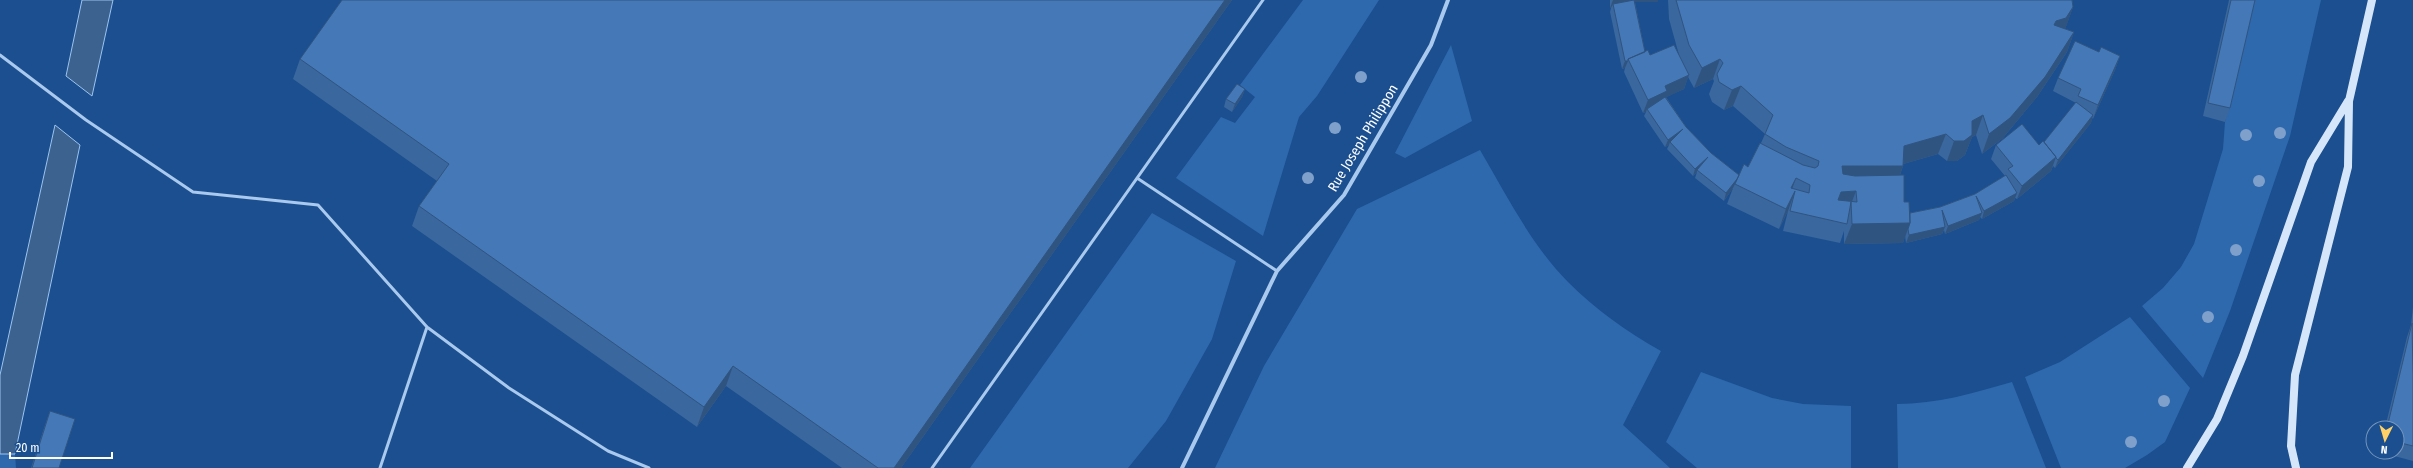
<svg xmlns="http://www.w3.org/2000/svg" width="2413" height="468" viewBox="0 0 2413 468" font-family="'Fira Sans Condensed',sans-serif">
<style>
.green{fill:#2e69ad}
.water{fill:#3c6290;stroke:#9cc4f0}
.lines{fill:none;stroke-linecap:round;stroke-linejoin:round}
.lane{stroke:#a9c9ee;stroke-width:3}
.street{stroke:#a9c9ee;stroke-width:4}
.secondary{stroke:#d6e6fa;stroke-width:8}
.tree{fill:#7ea0ca}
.wall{fill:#3a679d;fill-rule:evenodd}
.shaded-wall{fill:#305480}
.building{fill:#4478b7;stroke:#305480;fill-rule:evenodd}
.labels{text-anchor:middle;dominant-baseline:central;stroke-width:3.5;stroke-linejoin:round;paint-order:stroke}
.street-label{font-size:14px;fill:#fff;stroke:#1b4f8f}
</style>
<rect width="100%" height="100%" fill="#1b4f8f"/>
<path class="green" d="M1303,0H1379L1317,96L1299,117L1263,236L1176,178L1221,117L1235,123L1255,97L1240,85Z
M2253,0H2321L2290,136L2230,311L2203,378L2142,306L2163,288L2181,267L2194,244L2223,149L2225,122Z
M1451,45L1472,121L1405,158L1395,153Z
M1480,150C1506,194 1531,245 1568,282C1595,309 1627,332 1661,351L1623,425L1670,468H1215L1264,366L1357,209Z
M1152,213L1236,261L1212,339L1166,421L1128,468H970Z
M2130,317L2190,388L2165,442L2147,455L2125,468H2061L2025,377L2060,362Z
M1701,372L1772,398L1803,404L1851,406V468H1697L1666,442Z
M2012,382L2046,468H1898L1897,404C1937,404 1974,393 2012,382Z
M0,454H15L16,468H0Z"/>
<path class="water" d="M82,0H113L92,96L66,76Z
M55,125L80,145L15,454H0V375Z"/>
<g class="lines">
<path class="lane" d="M0,55L86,120L193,192L318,205L427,327L509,388L608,451L649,468
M1137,178L1277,271
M380,468L427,327
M932,468L1263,0"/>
<path class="street" d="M1182,468L1277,271L1344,195L1431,45L1448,0"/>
<path class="secondary" d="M2187,468L2217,419L2243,356L2311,162L2348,101
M2296,468L2291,446L2295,375L2348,167L2349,101L2372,0"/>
</g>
<g class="tree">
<circle cx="1361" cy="77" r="6"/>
<circle cx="1335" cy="128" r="6"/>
<circle cx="2280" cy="133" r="6"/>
<circle cx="2246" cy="135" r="6"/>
<circle cx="1308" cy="178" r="6"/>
<circle cx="2259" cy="181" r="6"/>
<circle cx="2236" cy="250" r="6"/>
<circle cx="2208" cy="317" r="6"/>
<circle cx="2164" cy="401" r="6"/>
<circle cx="2131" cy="442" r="6"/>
</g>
<path class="wall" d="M1232,0L901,468H842L726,386L697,427L412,226L419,206L437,181L293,79L300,59Z
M1610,0H1658V2H1635L1645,52L1650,55H1679L1669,19L1668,0H2072L2073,7L2065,29L2074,32L2067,52L2037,97L2003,138L1982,154L1976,135L1972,137L1965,155L1957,161H1947L1938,154L1903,164V166L1900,175L1904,202L1910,213L1940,207L1975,194L2005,176L1991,159L1996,145H2039L2044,142L2076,103L2053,91L2058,78L2099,52L2120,56L2115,70L2093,119L2092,118L2091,123L2055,168L2053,166L2051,171L2017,199L2015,198L2014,201L1982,219L1980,217L1979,220L1945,234L1944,230L1942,234L1906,243L1905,236L1903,243L1844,244V231L1840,243L1783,231L1788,211L1779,229L1727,204L1733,188L1724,201L1695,178L1697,172L1693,176L1667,149L1669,145L1665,147L1644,116L1646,112L1643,113L1624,72L1625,68L1622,69L1610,12L1611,8H1610ZM1688,77L1694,88L1713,79L1714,81L1709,94L1712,102L1724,110L1733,106L1765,134L1761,143L1748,167L1739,175L1711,153L1686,127L1666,97L1684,89Z
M2229,0H2255L2230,108L2225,122L2203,116Z
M1245,89L1242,97L1232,112L1224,107L1226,99Z
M2413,307V461L2379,452H2397V428H2385L2407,337L2411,325Z
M50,411L59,468H31L45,425Z"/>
<path class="shaded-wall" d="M1225,0H1232L901,468H894Z
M1613,0H1658V2H1633L1613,4L1611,8H1610Z
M2073,7L2066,27L2059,38L2048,41L2056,21Z
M2074,32L2067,52L2037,97L2003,138L1982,154L1989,134Z
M2120,56L2115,70L2093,119L2098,105Z
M1720,59L1713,79L1694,88L1702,68Z
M1625,61H1628L1625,68L1622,69Z
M1689,75L1684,89L1665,98L1647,109L1646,112L1643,113L1648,100L1665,86Z
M1741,86L1733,106L1724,110L1732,90Z
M1245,89L1242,97L1232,112L1235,104Z
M1983,115L1976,135L1972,137L1965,155L1957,161H1947L1954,141L1972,121Z
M2093,115L2091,123L2055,168L2058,160Z
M1683,129L1670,142L1669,145L1665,147L1668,140Z
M1946,134L1938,154L1896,166L1904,146Z
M1708,157L1697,170V172L1693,176L1695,169Z
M2056,157L2051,171L2017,199L2022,186Z
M1842,166H1903L1896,186H1834Z
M1739,176L1733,188L1724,201L1726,193Z
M1796,178L1789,198L1791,188Z
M1795,191L1788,211L1779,229L1786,209Z
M1856,191L1851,204L1834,212L1841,192Z
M2017,193L2014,201L1982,219L1984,211Z
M1982,213L1979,220L1945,234L1948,226Z
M1910,223L1903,243L1844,244L1852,224Z
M1945,227L1942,234L1906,243L1909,235Z
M733,366L726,386L697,427L704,407Z"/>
<path class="building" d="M342,0H1225L894,468H878L733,366L704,407L419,206L449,164L300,59Z
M1634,0L1645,52L1628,59V61H1625L1613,4Z
M1676,0H2072L2073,7L2066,18L2056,21L2054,25L2074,32L2045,77L2010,118L1989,134L1983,115L1972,121V135L1964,141H1954L1946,134L1904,146L1903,166H1842L1843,174L1855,176L1904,175V202H1909L1910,223L1852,224L1851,202L1847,224L1790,211L1795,191L1786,209L1735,184L1744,164L1748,167L1760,143L1803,165L1815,168L1818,166L1819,161L1786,147L1765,134L1773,115L1741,86L1732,90L1719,82L1717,74L1723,63L1720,59L1702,68L1689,45ZM1796,178L1810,185L1809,193L1791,188ZM1856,191L1857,202L1838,200L1841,192Z
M2231,0H2255L2230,108L2208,103Z
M2075,41L2099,52L2101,47L2120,56L2098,105L2078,96L2081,89L2058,78Z
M1674,45L1689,75L1665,86L1667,91L1648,100L1628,59L1648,50L1650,55Z
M1237,84L1245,89L1235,104L1226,99Z
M1665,97L1686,127L1711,153L1739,175L1737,179L1726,193L1697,170L1708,157L1695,169L1670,142L1683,129L1668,140L1647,109Z
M2076,102L2093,115L2058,160L2056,158V157L2044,142Z
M2022,124L2039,145L2043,141L2056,157L2022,186L2008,169L2013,166L1996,145Z
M2006,175L2017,193L1984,211L1976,196L1982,213L1948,226L1942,210L1945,227L1909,235L1908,229L1910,223V213L1940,207L1975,194Z
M2412,323L2413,374V446L2397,442V428H2387Z
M50,411L75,419L59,468H32Z"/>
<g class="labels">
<g class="street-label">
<text transform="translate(1363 138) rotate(-59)">Rue Joseph Philippon</text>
</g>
</g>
<g transform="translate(2385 440) rotate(185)"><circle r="19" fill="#1b4f8f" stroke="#7695bc"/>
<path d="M0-3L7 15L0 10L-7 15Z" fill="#ffd166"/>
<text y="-6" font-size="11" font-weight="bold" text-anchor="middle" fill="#ffffff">N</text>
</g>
<path d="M10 452v6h102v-6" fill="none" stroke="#ffffff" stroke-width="2"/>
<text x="16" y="452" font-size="12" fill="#ffffff" stroke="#1b4f8f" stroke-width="3" paint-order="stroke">20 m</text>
</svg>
